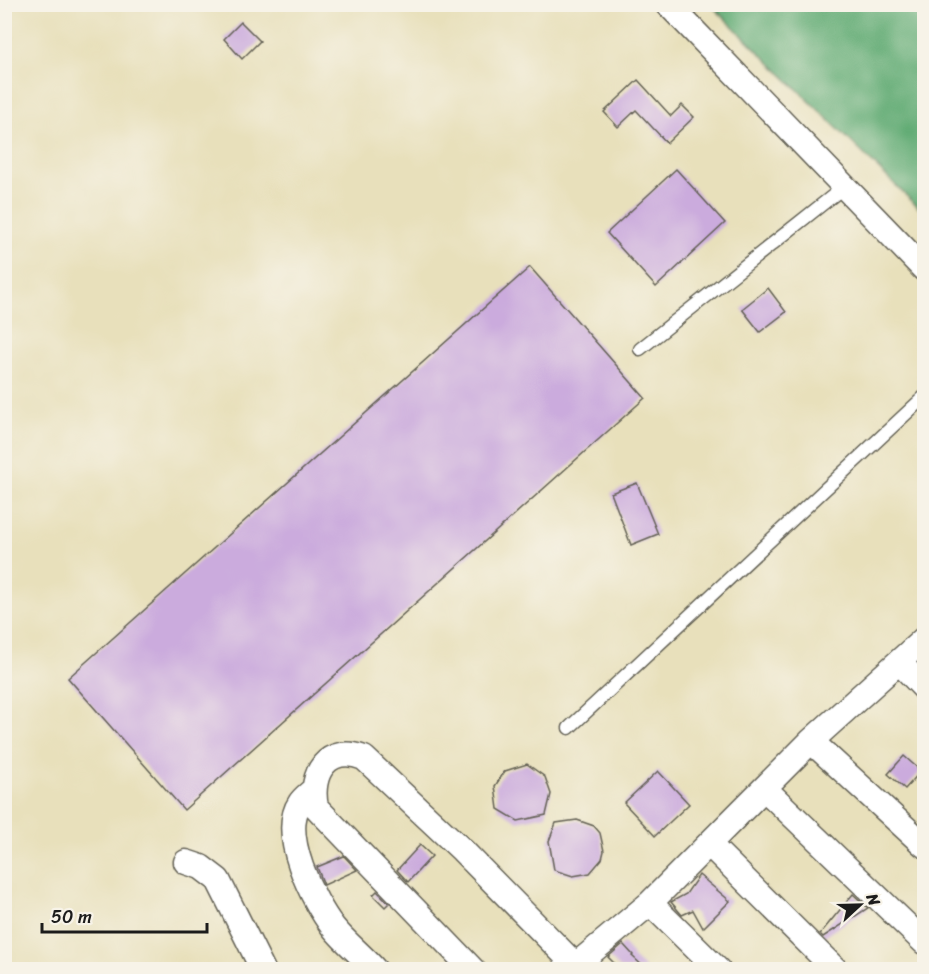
<svg xmlns="http://www.w3.org/2000/svg" width="929" height="974" viewBox="0 0 929 974" font-family="Sriracha,sans-serif">
<style>
.forest{fill:#62ac74;stroke:#3f6448;stroke-width:1.5}
.building{fill:#cbabdd}
.lines{fill:none;stroke-linecap:round;stroke-linejoin:round}
.service-casing{stroke:#636154;stroke-width:15}
.minor-casing{stroke:#636154;stroke-width:27}
.service{stroke:#fff;stroke-width:12}
.minor{stroke:#fff;stroke-width:24}
</style>
<rect width="100%" height="100%" fill="#f7f3e8"/>
<filter id="ink" filterUnits="userSpaceOnUse"><feTurbulence type="fractalNoise" baseFrequency=".0167" numOctaves="2"/><feDisplacementMap in="SourceGraphic" scale="12" xChannelSelector="R" yChannelSelector="G"/><feConvolveMatrix kernelMatrix="1 2 1 2 8 2 1 2 1" color-interpolation-filters="sRGB"/></filter>
<filter id="wash" filterUnits="userSpaceOnUse"><feTurbulence type="fractalNoise" baseFrequency=".008" numOctaves="4" result="noise"/><feDisplacementMap in="SourceGraphic" scale="24" xChannelSelector="R" yChannelSelector="G"/><feGaussianBlur stdDeviation="1.35" result="paint"/><feColorMatrix in="noise" values="0 0 0 0 0 0 0 0 0 0 0 0 0 0 0 0 0 1.4 0 .05"/><feComposite in="paint" operator="in"/></filter>
<g filter="url(#wash)">
<rect width="100%" height="100%" fill="#e8e0bb"/>
<path class="forest" d="M711,5H924V213Z"/>
<g id="blocks">
<path class="building" d="M241,22L260,41L242,59L224,39Z
M638,80L671,116L682,105L694,117L667,143L636,110L618,127L604,112Z
M676,169L725,223L656,287L607,233Z
M530,267L645,398L184,810L68,678Z
M768,288L786,312L760,332L742,309Z
M637,483L658,534L631,545L611,493Z
M904,756L921,771L905,789L888,774Z
M527,764L545,777L551,794L546,815L518,821L498,809L495,786L505,771Z
M658,771L689,804L655,836L624,803Z
M577,820L594,826L600,833L604,851L602,859L590,873L573,876L554,870L549,841L556,823Z
M420,845L432,856L408,882L397,870Z
M344,856L357,870L324,885L317,867Z
M699,875L730,901L703,928L693,910L682,915L671,902L686,894Z
M377,891L389,903L385,907L373,895Z
M853,894L868,908L823,937L820,934Z
M623,944L633,955L632,956L646,969H620L608,957Z"/>
</g>
</g>
<g filter="url(#ink)">
<use href="#blocks" fill-opacity="0" stroke="#636154" stroke-width="1.5"/>
<g class="lines">
<defs>
<path id="service" d="M640,349L844,187
M569,728L924,397"/>
<path id="minor" d="M668,4L924,269
M899,662L924,688
M811,741L924,845
M765,789L924,942
M313,790C309,794 303,798 300,803C279,834 313,901 333,927C345,942 362,955 375,970
M710,845L836,970
M186,862L201,867L218,880L263,970
M650,903L718,970
M473,970L316,807C309,773 328,744 364,758L462,850L575,965
M570,970L650,903L811,741L924,639"/>
</defs>
<use href="#service" class="service-casing"/>
<use href="#minor" class="minor-casing"/>
<use href="#service" class="service"/>
<use href="#minor" class="minor"/>
</g>
</g>
<rect width="929" height="974" fill="none" stroke="#f7f3e8" stroke-width="24"/>
<g transform="translate(860 905) rotate(68)" stroke="#f7f3e8" stroke-width="4.5" paint-order="stroke">
<path d="M0-4.5L10 22L0 15L-10 22Z" fill="#1c1c1c"/>
<text y="-9" font-size="16" font-weight="bold" text-anchor="middle" fill="#1c1c1c">N</text>
</g>
<path d="M42 923v9h165v-9" fill="none" stroke="#1c1c1c" stroke-width="3"/>
<text x="51" y="923" font-size="18" fill="#1c1c1c" stroke="#f7f3e8" stroke-width="4.5" paint-order="stroke">50 m</text>
</svg>
